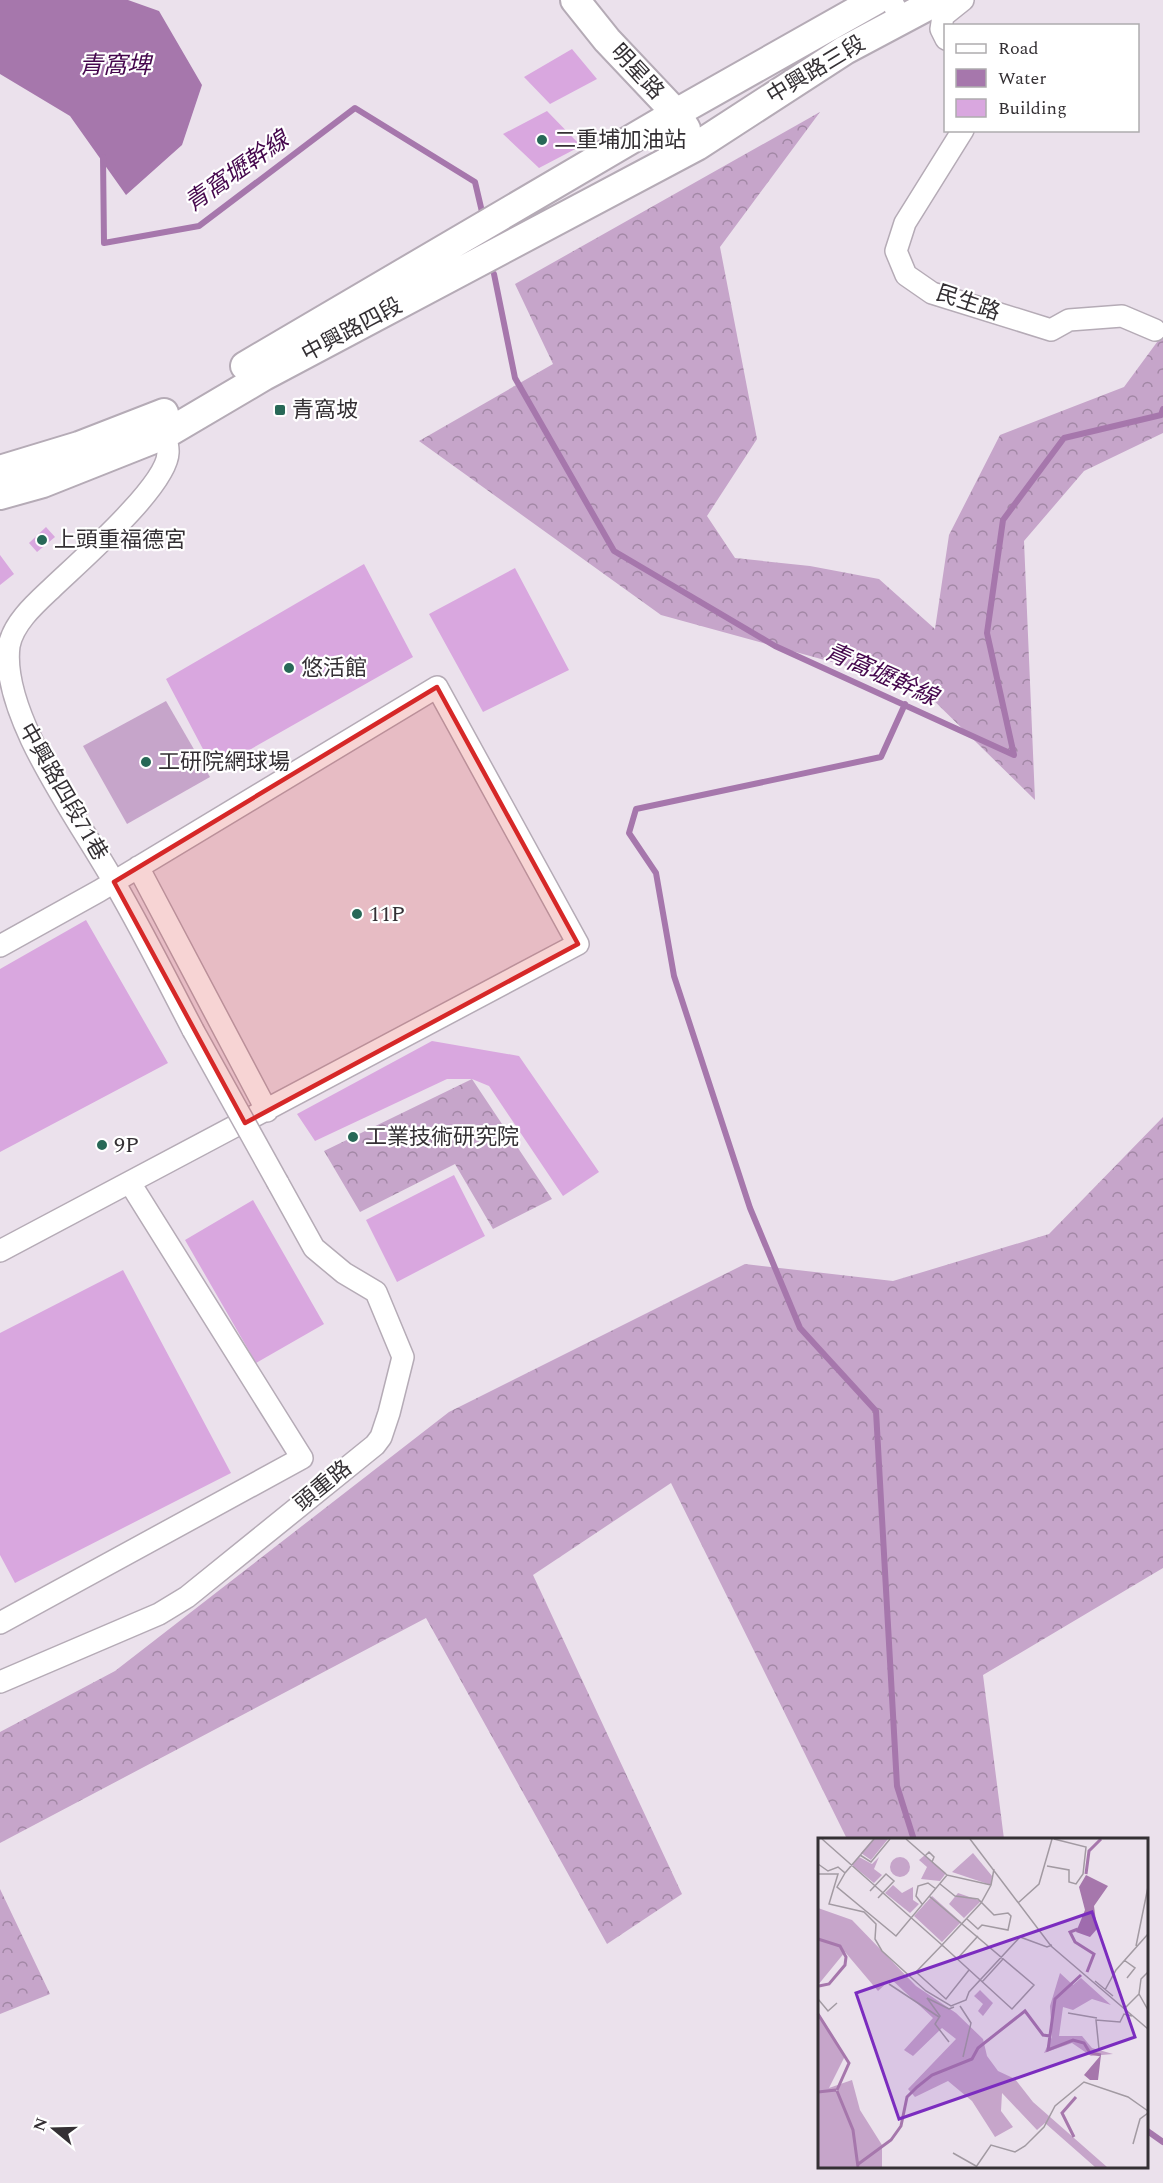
<svg xmlns="http://www.w3.org/2000/svg" width="1163" height="2183" viewBox="0 0 1163 2183" font-family="Spectral,'Noto Sans TC',serif">
<style>
.forest{fill:url(#forest-crowns)}
.pitch{fill:#c6a5ca}
.water{fill:#a677ac}
.lines{fill:none;stroke-linecap:round;stroke-linejoin:round}
.stream{stroke:#a677ac;stroke-width:6}
.building{fill:#d9a7df}
.street-casing{stroke:#b5abb6;stroke-width:24}
.secondary-casing{stroke:#b5abb6;stroke-width:32}
.street{stroke:#fff;stroke-width:21}
.secondary{stroke:#fff;stroke-width:28}
.street-bridge-casing{stroke:#b5abb6;stroke-width:24;stroke-linecap:butt}
.street-bridge{stroke:#fff;stroke-width:21}
.marked{fill:#d62828;fill-opacity:0.2;stroke:#d62828;stroke-width:4.5;stroke-linejoin:round}
.poi-dot{fill:#276857;stroke:#fff;stroke-width:2}
.labels{text-anchor:middle;dominant-baseline:central;stroke-width:4.5;stroke-linejoin:round;paint-order:stroke}
.street-label{font-size:22px;fill:#343034;stroke:#fff}
.poi-label{font-size:22px;fill:#343034;stroke:#fff;text-anchor:start}
.water-label{font-size:24px;font-style:italic;fill:#45074d;stroke:#fff}
.inset-river{fill:none;stroke:#a677ac;stroke-width:3}
.inset-road{fill:none;stroke:#a29aa2;stroke-width:1.5}
.view{fill:#7b2cbf;fill-opacity:0.15;stroke:#7b2cbf;stroke-width:3}
.inset-edge{fill:none;stroke:#343034;stroke-width:3}
</style>
<defs>
<pattern id="forest-crowns" width="20" height="18" patternUnits="userSpaceOnUse" patternTransform="scale(1.5)"><rect width="20" height="18" fill="#c6a5ca"/><path d="M2 6a3 3 0 1 1 6 0M12 15a3 3 0 1 1 6 0" fill="none" stroke="#a287a5"/></pattern>
</defs>
<rect width="100%" height="100%" fill="#ebe1ec"/>
<path class="forest" d="M820,112L720,247L757,439L707,516L735,558L810,566L879,579L935,629L949,535L1000,435L1124,387L1163,334V433L1084,471L1024,541L1035,800L919,686L661,615L419,441L553,364L515,284Z
M472,1079L552,1199L493,1229L455,1164L360,1212L324,1151Z
M1163,1117V1568L983,1675L1004,1839H847L671,1483L533,1575L682,1894L607,1944L426,1618L0,1843V1732L115,1671L449,1412L745,1264L893,1281L1049,1234Z
M0,1889L50,1994L0,2014Z"/>
<path class="pitch" d="M166,701L210,777L127,824L83,746Z"/>
<path class="water" d="M0,0H128L159,11L202,85L182,145L126,195L70,116L0,74Z"/>
<g class="lines">
<path class="stream" d="M103,157L104,243L199,226L355,108L475,182L483,216
M494,274L515,378L614,551L775,646L1014,755L987,633L1003,520L1064,438L1161,415L1163,409
M905,704L881,757L636,809L629,833L656,873L674,976L750,1208L800,1328L876,1411L897,1786L914,1840
M1146,2130L1163,2142"/>
</g>
<path class="building" d="M572,49L597,79L550,104L524,77Z
M547,111L581,146L539,168L503,134Z
M46,527L55,537L37,552L29,543Z
M0,555L14,574L0,585Z
M364,564L413,657L214,770L166,679Z
M515,568L569,670L483,712L429,614Z
M86,920L168,1063L0,1152V969Z
M432,1041L519,1056L599,1172L563,1196L489,1086L472,1079H447L315,1141L297,1114Z
M454,1175L485,1236L397,1282L366,1220Z
M253,1200L324,1324L256,1363L185,1240Z
M123,1270L231,1473L15,1583L0,1555V1333Z"/>
<g class="lines">
<defs>
<path id="street" d="M891,0L902,21
M946,39L941,29L943,16L963,0
M963,130L905,223L896,251L906,275L932,293L1051,330L1069,320L1122,316L1155,330
M158,423C162,431 169,443 168,453C167,486 78,563 52,588C36,603 13,623 9,646C0,715 80,821 114,882C142,930 167,980 193,1030
M138,867L267,1111
M0,946L99,891L437,687L578,944L0,1251
M0,1623L302,1458L130,1183
M0,1682L159,1614L187,1597L375,1445L381,1437L389,1413L403,1357L376,1292L344,1273L314,1248L278,1183"/>
<path id="secondary" d="M575,0L607,40L676,113L686,129
M245,366L676,113L876,0
M0,470L79,446L164,413
M0,495L43,483L164,435L264,376L697,146L845,50L939,0"/>
</defs>
<use href="#street" class="street-casing"/>
<use href="#secondary" class="secondary-casing"/>
<use href="#street" class="street"/>
<use href="#secondary" class="secondary"/>
<defs>
<path id="street-bridge" d="M193,1030L278,1183"/>
</defs>
<use href="#street-bridge" class="street-bridge-casing"/>
<use href="#street-bridge" class="street-bridge"/>
</g>
<path class="marked" d="M437,687L578,944L245,1123L114,882Z"/>
<g class="poi-dot">
<circle cx="542" cy="140" r="6"/>
<rect x="274" y="404" width="12" height="12" rx="3"/>
<circle cx="42" cy="540" r="6"/>
<circle cx="289" cy="668" r="6"/>
<circle cx="146" cy="762" r="6"/>
<circle cx="357" cy="914" r="6"/>
<circle cx="353" cy="1137" r="6"/>
<circle cx="102" cy="1145" r="6"/>
</g>
<g class="labels">
<g class="street-label">
<text transform="translate(816 70) rotate(-31)">中興路三段</text>
<text transform="translate(637 72) rotate(47)">明星路</text>
<text transform="translate(968 303) rotate(19)">民生路</text>
<text transform="translate(352 330) rotate(-28)">中興路四段</text>
<text transform="translate(63 792) rotate(60)">中興路四段71巷</text>
<text transform="translate(323 1486) rotate(-39)">頭重路</text>
</g>
<g class="poi-label">
<text x="554" y="140">二重埔加油站</text>
<text x="292" y="410">青窩坡</text>
<text x="54" y="540">上頭重福德宮</text>
<text x="301" y="668">悠活館</text>
<text x="158" y="762">工研院網球場</text>
<text x="369" y="914">11P</text>
<text x="365" y="1137">工業技術研究院</text>
<text x="114" y="1145">9P</text>
</g>
<g class="water-label">
<text x="115" y="66">青窩埤</text>
<text transform="translate(237 172) rotate(-35)">青窩壢幹線</text>
<text transform="translate(881 675) rotate(24)">青窩壢幹線</text>
</g>
</g>
<g transform="translate(818 1838)">
<rect width="330" height="330" fill="#ebe1ec"/>
<path d="M55,1H70L53,22L43,15ZM155,15L174,38L173,47L134,34ZM107,17L128,35L122,43L103,41L109,29L101,22ZM72 29a10 10 0 1 1 20 0a10 10 0 1 1-20 0ZM41,19L54,26L61,19L56,31L64,37L56,45L34,27ZM75,47L84,55L95,49V62L101,66L92,75L67,55ZM140,55L163,63L146,80L131,66ZM114,58L143,84L124,104L96,78ZM0,70L34,82L98,148L138,175L165,201L169,218L180,233L197,241L215,264L289,329H277L227,285L219,292L184,255L183,273L195,289L177,299L154,263L130,243L97,259L90,251L138,201L124,190L95,218L86,212L115,180L73,141L60,153L27,114L0,147ZM242,135L255,147L263,140L293,167L274,161L255,172L245,169L241,198H264L274,210L295,216L273,218L254,205L226,215L234,199L232,168ZM162,152L175,165L165,178L160,173L165,166L156,158ZM0,174L27,218L11,250L34,242L42,272L64,307V329H0Z" fill="#c6a5ca"/>
<path d="M268,37L290,48L276,68L279,91L272,99L258,94L267,72L261,49ZM283,217L280,242H272L266,237Z" fill="#a677ac"/>
<path class="inset-river" d="M268,36L271,13L283,1M260,91L252,94L257,104L276,116L269,134M0,101L22,108L28,119L27,127L11,146L1,148M263,137L237,161L230,212L255,202L266,205L272,215L283,217M0,176L31,225L19,252M19,253L35,292L40,329M0,254L18,252M256,299L244,275L258,259M39,327L73,302L83,288L89,259L99,249L114,237L154,221L160,210L207,173L225,197L232,198"/>
<path class="inset-road" d="M4,1L124,107L163,65L173,47L176,31M88,1L129,37M152,1L233,108L330,191M42,17L53,24L72,1M107,18L111,14L116,19L114,24M0,26L10,33L20,29L27,35L19,49L78,98L129,37L173,47M229,28L251,32V44L258,46L265,36L268,9L236,1M27,35L56,1M0,36H20L11,66L46,74L58,86L57,101L64,113L108,153L133,168L148,162L151,154L202,99L229,109L234,107M122,46L137,58L160,61L176,77L190,75L193,78L190,92L164,87L160,91L149,81M52,53L68,36L76,43L60,60M111,58L216,147L194,171L124,107L98,134L128,161L151,132M200,65L221,46L234,1M104,66L98,58L100,48L110,45L118,51M318,108L330,49M139,121L160,98M306,122L317,130L309,140M277,143L295,158M164,144L185,121M71,146L121,179M287,152L298,132L330,96M321,156L330,172M0,161L10,173L19,165M142,168L153,185L145,219M306,171L321,156L323,141L330,134M250,175L279,180M131,204L117,186L122,178L109,160L131,171L136,169M281,211L278,182L302,184L306,176L314,178M315,306L322,281L330,275M135,315L158,328M158,329L173,307L197,314L207,308L226,289L237,268L266,244L310,259L330,273"/>
<path class="view" d="M274,74L317,199L81,281L38,155Z"/>
<rect width="330" height="330" class="inset-edge"/>
</g>
<rect x="944" y="24" width="195" height="108" fill="#ffffff" stroke="#aeacae" stroke-width="1.5"/>
<rect x="956" y="44" width="30" height="9" fill="#ffffff" stroke="#aeacae" stroke-width="1.5"/>
<text x="998" y="54" font-size="18" fill="#343034">Road</text>
<rect x="956" y="69" width="30" height="18" fill="#a677ac" stroke="#aeacae" stroke-width="1.5"/>
<text x="998" y="84" font-size="18" fill="#343034">Water</text>
<rect x="956" y="99" width="30" height="18" fill="#d9a7df" stroke="#aeacae" stroke-width="1.5"/>
<text x="998" y="114" font-size="18" fill="#343034">Building</text>
<g transform="translate(54 2129) rotate(289)" stroke="#ffffff" stroke-width="4.5" paint-order="stroke">
<path d="M0-4.5L10 22L0 15L-10 22Z" fill="#343034"/>
<text y="-9" font-size="16" font-weight="bold" text-anchor="middle" fill="#343034">N</text>
</g>
</svg>
